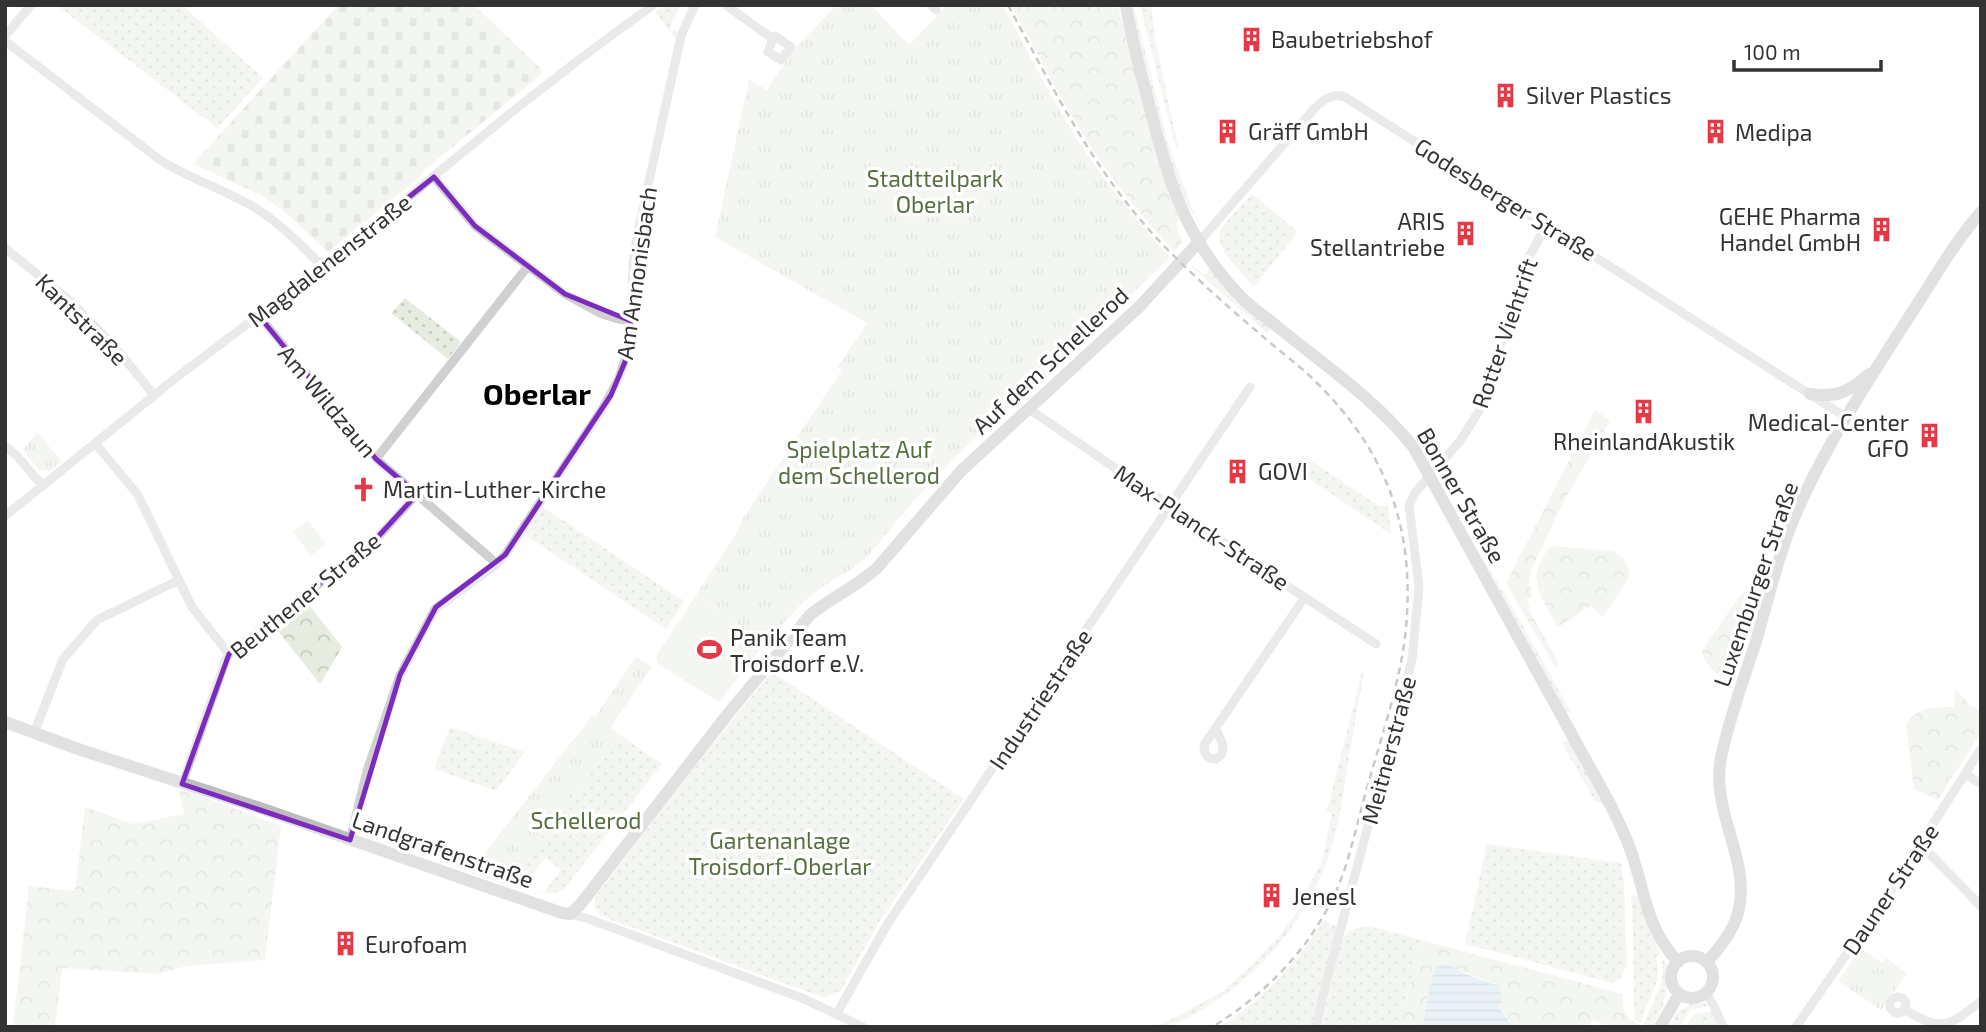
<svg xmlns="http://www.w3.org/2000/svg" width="1986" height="1032" viewBox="0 0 1986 1032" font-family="'Exo 2',sans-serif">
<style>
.grass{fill:url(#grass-dots)}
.forest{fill:url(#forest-crowns)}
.cemetery{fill:url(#cemetery-stones)}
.park{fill:url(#park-tufts)}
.pitch{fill:#e6ecdf}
.water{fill:url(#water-rules)}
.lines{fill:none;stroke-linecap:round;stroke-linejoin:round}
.street{stroke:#d0d0d0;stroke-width:9}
.secondary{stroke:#bdbdbd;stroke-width:12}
.rail{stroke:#888;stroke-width:2.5;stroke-dasharray:7 5;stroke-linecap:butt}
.marked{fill:none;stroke:#7b2cbf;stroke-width:5;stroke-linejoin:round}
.labels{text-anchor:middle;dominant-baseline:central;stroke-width:7;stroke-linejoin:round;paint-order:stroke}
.poi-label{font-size:23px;fill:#333;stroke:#fff;text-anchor:start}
.park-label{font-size:23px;fill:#56703f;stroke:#fff}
.street-label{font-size:23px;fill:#333;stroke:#fff}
.district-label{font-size:30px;font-weight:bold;fill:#000;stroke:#fff}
</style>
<defs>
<pattern id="grass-dots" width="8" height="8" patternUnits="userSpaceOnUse" patternTransform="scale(1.75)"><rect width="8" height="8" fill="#e6ecdf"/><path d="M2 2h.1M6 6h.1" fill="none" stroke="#c6cbc0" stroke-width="1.8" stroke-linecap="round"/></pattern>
<pattern id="forest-crowns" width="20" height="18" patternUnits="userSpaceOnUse" patternTransform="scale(1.75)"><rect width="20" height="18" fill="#e6ecdf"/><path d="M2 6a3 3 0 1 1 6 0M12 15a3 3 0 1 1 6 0" fill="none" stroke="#c6cbc0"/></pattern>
<pattern id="cemetery-stones" width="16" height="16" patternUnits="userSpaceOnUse" patternTransform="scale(1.75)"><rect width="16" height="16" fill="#e6ecdf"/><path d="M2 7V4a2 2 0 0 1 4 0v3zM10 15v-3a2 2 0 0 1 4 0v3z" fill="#c6cbc0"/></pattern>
<pattern id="park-tufts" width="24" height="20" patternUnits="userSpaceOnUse" patternTransform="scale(1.75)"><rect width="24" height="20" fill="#e6ecdf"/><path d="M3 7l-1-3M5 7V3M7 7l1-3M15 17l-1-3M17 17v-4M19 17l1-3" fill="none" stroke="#c6cbc0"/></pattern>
<pattern id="water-rules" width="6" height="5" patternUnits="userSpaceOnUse" patternTransform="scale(1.75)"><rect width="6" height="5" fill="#cfe2ee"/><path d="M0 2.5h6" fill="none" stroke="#b2c2cd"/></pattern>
</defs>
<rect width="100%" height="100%" fill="#fff"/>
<path class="grass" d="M57,5H182L263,78L217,128Z
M664,5H681L672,22L670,30L677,32L676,40L655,12Z
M1140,5H1151L1155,38L1178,147L1176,148Z
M1134,7L1168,143L1194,214C1171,197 1139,43 1132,9Z
M1252,194L1298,232L1254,286C1243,275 1215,249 1220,232C1223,224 1245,202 1252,194Z
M1192,265L1204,275L1210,269L1272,327L1267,333L1191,266Z
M405,298L461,342L448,359L391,313Z
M1302,455L1379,506L1388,505L1391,534L1294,469Z
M543,507L684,601L666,629L525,535Z
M1476,547L1510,603L1572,714L1566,712Z
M772,672L964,799L879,922L840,992L824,998L601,916L595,908V897L704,755Z
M1362,672H1364C1359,700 1354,728 1349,756C1344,789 1340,823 1329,855C1310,911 1270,964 1221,997C1202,1010 1178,1027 1154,1027L1184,1013L1223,991L1254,963L1280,935L1304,901L1307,890L1323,859L1332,814L1327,810Z
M450,727L525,752L496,791L434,769Z
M620,735L662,764L564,889L552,894L535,891V890L544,892L561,870L545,858L524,885L530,888L529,890L507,882Z
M1569,740L1607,811L1600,801L1596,803L1562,743Z
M1487,844L1621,863L1624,886L1627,965L1620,979L1613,983L1465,944Z
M1634,895L1638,896L1651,935L1660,952L1656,958C1663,986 1646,998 1641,1023L1635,1021C1632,979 1635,938 1631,896Z
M1324,920L1337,927L1313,1027H1219C1263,999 1296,964 1324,920Z
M1368,926L1421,940L1399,1027H1321L1342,939C1348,929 1358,928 1368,926Z
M1664,959L1667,965L1666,993L1662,1008L1652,1027H1644C1649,1003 1667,987 1662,961Z
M1692,1003H1703L1709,1006L1690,1010L1680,1027H1668L1677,1013Z
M1713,1011L1719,1027H1686L1694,1014Z"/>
<path class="forest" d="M1011,5H1118L1158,162L1179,220L1176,224L1182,243L1174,252C1152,226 1129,201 1109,173C1071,120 1042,62 1011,5Z
M1595,410L1610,421L1562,505L1531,570L1529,582L1532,597L1527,600L1530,606L1528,608L1559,664L1555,667L1506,583Z
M1552,546L1613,551L1623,557L1629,569V578L1603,617L1590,606L1558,627C1542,599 1522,575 1552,546Z
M1747,590L1757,596L1732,681C1719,678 1704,665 1702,651L1738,598Z
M306,601L342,647L320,684L274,626Z
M1955,689L1968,703L1981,712V732L1938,800L1914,789L1906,725C1917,706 1934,707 1954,707Z
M182,789L281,826L265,960L186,966L158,974L62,968L55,1027H13L29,886L75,891L85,807L133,824L184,814L179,791Z
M1421,940L1623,994C1622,1012 1623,1017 1640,1024V1027H1611L1593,1020L1589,1027H1509L1511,1023L1499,1007L1495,984C1479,978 1453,966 1438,966L1427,999L1422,1027H1399Z"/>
<path class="cemetery" d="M338,5H474L542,70V74L423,171L422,175L328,252L285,212L261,195L193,164Z"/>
<path class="park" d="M837,5H871L909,45L947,5H1003C1028,53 1053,101 1082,147C1108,186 1138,222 1170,257L1096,330L962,450L916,498L868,556L854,567L821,588L803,602L764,644L695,597L738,530L743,518L842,370L838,367L867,323L715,237L749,79L767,90L794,49Z
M37,432L61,461L50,471L39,470L23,450Z
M636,657L652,667L610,728L620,735L505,885L471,873V871L483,855L592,716L595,717Z
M1861,948L1882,963L1886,958L1907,973L1881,1010L1838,981Z"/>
<path class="pitch" d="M308,520L326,544L311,556L293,532Z
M695,597L764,644L719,702L658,664L656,656Z"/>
<path class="water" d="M1441,965L1450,966L1463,973L1499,986L1501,997L1499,1007L1511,1024L1509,1027H1422C1426,1006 1429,986 1436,967Z"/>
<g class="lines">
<path class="street" d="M726,5L773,39L775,36L791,47L781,60L768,52L773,39
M931,5L936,10
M5,36L31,5
M5,41L160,160C191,180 227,190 257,209C281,224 303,247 323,267
M434,177L475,226L565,294L602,314L618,319L631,321
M1198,243L1314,109C1324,99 1332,93 1345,97L1847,418
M5,248L71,302L115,347L154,395
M259,316L376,459L497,564
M1029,409L1289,587L1376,644
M95,443L138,495L192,607L229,654
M5,446L16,455L43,486
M376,459L528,266
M5,516L177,377L323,267L512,112L581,58L653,5
M1216,729L1223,745L1222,754L1216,759L1209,758L1205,753L1204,745L1305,597
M34,733L63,659L97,620L179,580
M1965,774L1981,784
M182,784L226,659L229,654L375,540L417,494
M350,840L367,771L400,675L435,609L497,564L505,555L603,408L619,378L630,344L633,263L638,231L681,36L695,5
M1920,844L1981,906
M570,914L589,919L802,998L863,1027
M1706,993L1715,1008L1723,1027
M1890 1005a8 8 0 1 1 16 0a8 8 0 1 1-16 0Z
M1904,1009C1941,1032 1949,1027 1981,1001
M836,1015L888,923L1250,387
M1316,1027L1326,984L1412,660L1419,587L1409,505L1415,493L1460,441L1479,411L1486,395L1504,332L1528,259L1541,235L1547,230L1554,229
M1796,1027L1888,894L1981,749"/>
<path class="secondary" d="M1126,5C1131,38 1140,71 1149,104C1168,181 1185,239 1242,298C1253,309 1267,318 1279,328C1326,366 1377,401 1414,448L1609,802C1618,820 1627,838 1633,857C1646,898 1647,928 1678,962
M1810,394C1837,398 1849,392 1869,374
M5,722L81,750L260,808L562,913L570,914L580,905L727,715L810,615C831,598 857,586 877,568L961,471L1139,307L1198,243
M1671 977a21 21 0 1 1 42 0a21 21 0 1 1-42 0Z
M1707,962C1719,948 1733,932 1738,913C1752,860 1710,812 1721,758C1729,718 1744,679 1756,641C1769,597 1779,551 1798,509C1826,445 1871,376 1909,317C1932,282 1953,244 1981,212
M1660,1027L1679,994"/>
<path class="rail" d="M1008,5C1055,92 1098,180 1169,251C1198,280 1229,308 1260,334C1278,350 1299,365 1316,382C1392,457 1418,539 1404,645C1397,691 1380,742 1367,788C1360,813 1354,839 1346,865C1324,934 1273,990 1212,1027"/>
</g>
<path d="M0 0H1986V1032H0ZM434,177L475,226L565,294L631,321L625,362L611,395L505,555L436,607L400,675L350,840L182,784L229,654L375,540L417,494L376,459L259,316Z" fill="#fff" fill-opacity=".55" fill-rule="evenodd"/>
<path class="marked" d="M434,177L475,226L565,294L631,321L625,362L611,395L505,555L436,607L400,675L350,840L182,784L229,654L375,540L417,494L376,459L259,316Z"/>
<defs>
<symbol id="building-bare" viewBox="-9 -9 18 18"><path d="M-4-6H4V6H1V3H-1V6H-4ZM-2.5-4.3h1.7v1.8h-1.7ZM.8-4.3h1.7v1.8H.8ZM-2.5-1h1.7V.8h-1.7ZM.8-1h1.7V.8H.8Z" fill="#e63946" stroke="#fff" stroke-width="2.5" paint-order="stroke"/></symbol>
<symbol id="church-bare" viewBox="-9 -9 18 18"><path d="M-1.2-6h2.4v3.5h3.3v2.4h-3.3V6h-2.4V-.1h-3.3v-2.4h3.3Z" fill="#e63946" stroke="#fff" stroke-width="2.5" paint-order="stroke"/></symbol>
<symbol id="stadium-bare" viewBox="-9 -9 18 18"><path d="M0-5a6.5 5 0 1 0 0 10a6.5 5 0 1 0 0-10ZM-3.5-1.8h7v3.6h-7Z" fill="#e63946" stroke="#fff" stroke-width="2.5" paint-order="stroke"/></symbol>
</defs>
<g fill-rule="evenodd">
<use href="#building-bare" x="1234" y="22" width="35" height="35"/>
<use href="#building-bare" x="1488" y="78" width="35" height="35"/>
<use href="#building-bare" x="1210" y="114" width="35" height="35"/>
<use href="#building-bare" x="1698" y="114" width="35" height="35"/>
<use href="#building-bare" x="1864" y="212" width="35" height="35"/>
<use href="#building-bare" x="1448" y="216" width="35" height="35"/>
<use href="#building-bare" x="1626" y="394" width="35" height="35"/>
<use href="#building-bare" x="1912" y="418" width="35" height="35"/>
<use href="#building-bare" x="1220" y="454" width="35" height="35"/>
<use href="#church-bare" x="346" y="472" width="35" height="35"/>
<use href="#stadium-bare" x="692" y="632" width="35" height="35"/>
<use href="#building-bare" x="1254" y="878" width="35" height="35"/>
<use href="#building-bare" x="328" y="926" width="35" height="35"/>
</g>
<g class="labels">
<g class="poi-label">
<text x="1271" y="39">Baubetriebshof</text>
<text x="1526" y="95">Silver Plastics</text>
<text x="1248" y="131">Gräff GmbH</text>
<text x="1735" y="132">Medipa</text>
<text x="1861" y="216" text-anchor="end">GEHE Pharma<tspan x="1861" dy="26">Handel GmbH</tspan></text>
<text x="1445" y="221" text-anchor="end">ARIS<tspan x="1445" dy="26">Stellantriebe</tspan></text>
<text x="1909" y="422" text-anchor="end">Medical-Center<tspan x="1909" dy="26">GFO</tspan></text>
<text x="1644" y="441" text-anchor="middle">RheinlandAkustik</text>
<text x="1258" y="471">GOVI</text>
<text x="383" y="489">Martin-Luther-Kirche</text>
<text x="730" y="637">Panik Team<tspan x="730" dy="26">Troisdorf e.V.</tspan></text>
<text x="1292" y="896">Jenesl</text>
<text x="365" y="944">Eurofoam</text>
</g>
<g class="park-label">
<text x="935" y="178">Stadtteilpark<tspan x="935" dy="26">Oberlar</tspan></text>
<text x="859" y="449">Spielplatz Auf<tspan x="859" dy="26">dem Schellerod</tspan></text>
<text x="586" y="820">Schellerod</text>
<text x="780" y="840">Gartenanlage<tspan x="780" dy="26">Troisdorf-Oberlar</tspan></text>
</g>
<g class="street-label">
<text transform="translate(1506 199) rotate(32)">Godesberger Straße</text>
<text transform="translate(329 260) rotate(-38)">Magdalenenstraße</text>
<text transform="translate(636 273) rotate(-82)">Am Annonisbach</text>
<text transform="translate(82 319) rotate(45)">Kantstraße</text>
<text transform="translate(1504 333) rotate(-71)">Rotter Viehtrift</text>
<text transform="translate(1050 360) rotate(-43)">Auf dem Schellerod</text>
<text transform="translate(328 401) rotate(50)">Am Wildzaun</text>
<text transform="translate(1462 495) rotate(60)">Bonner Straße</text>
<text transform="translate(1202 527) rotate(34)">Max-Planck-Straße</text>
<text transform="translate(1755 584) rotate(-71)">Luxemburger Straße</text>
<text transform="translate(305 595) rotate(-39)">Beuthener Straße</text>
<text transform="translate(1040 699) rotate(-56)">Industriestraße</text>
<text transform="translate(1388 750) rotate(-75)">Meitnerstraße</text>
<text transform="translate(443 849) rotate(19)">Landgrafenstraße</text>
<text transform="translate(1890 889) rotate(-56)">Dauner Straße</text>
</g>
<g class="district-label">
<text x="537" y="393">Oberlar</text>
</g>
</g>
<rect width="1986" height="1032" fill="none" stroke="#333333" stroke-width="14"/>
<path d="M1734 60v10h147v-10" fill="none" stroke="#333333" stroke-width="3.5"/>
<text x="1744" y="60" font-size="21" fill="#333333" stroke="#ffffff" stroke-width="5" paint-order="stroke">100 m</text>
</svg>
